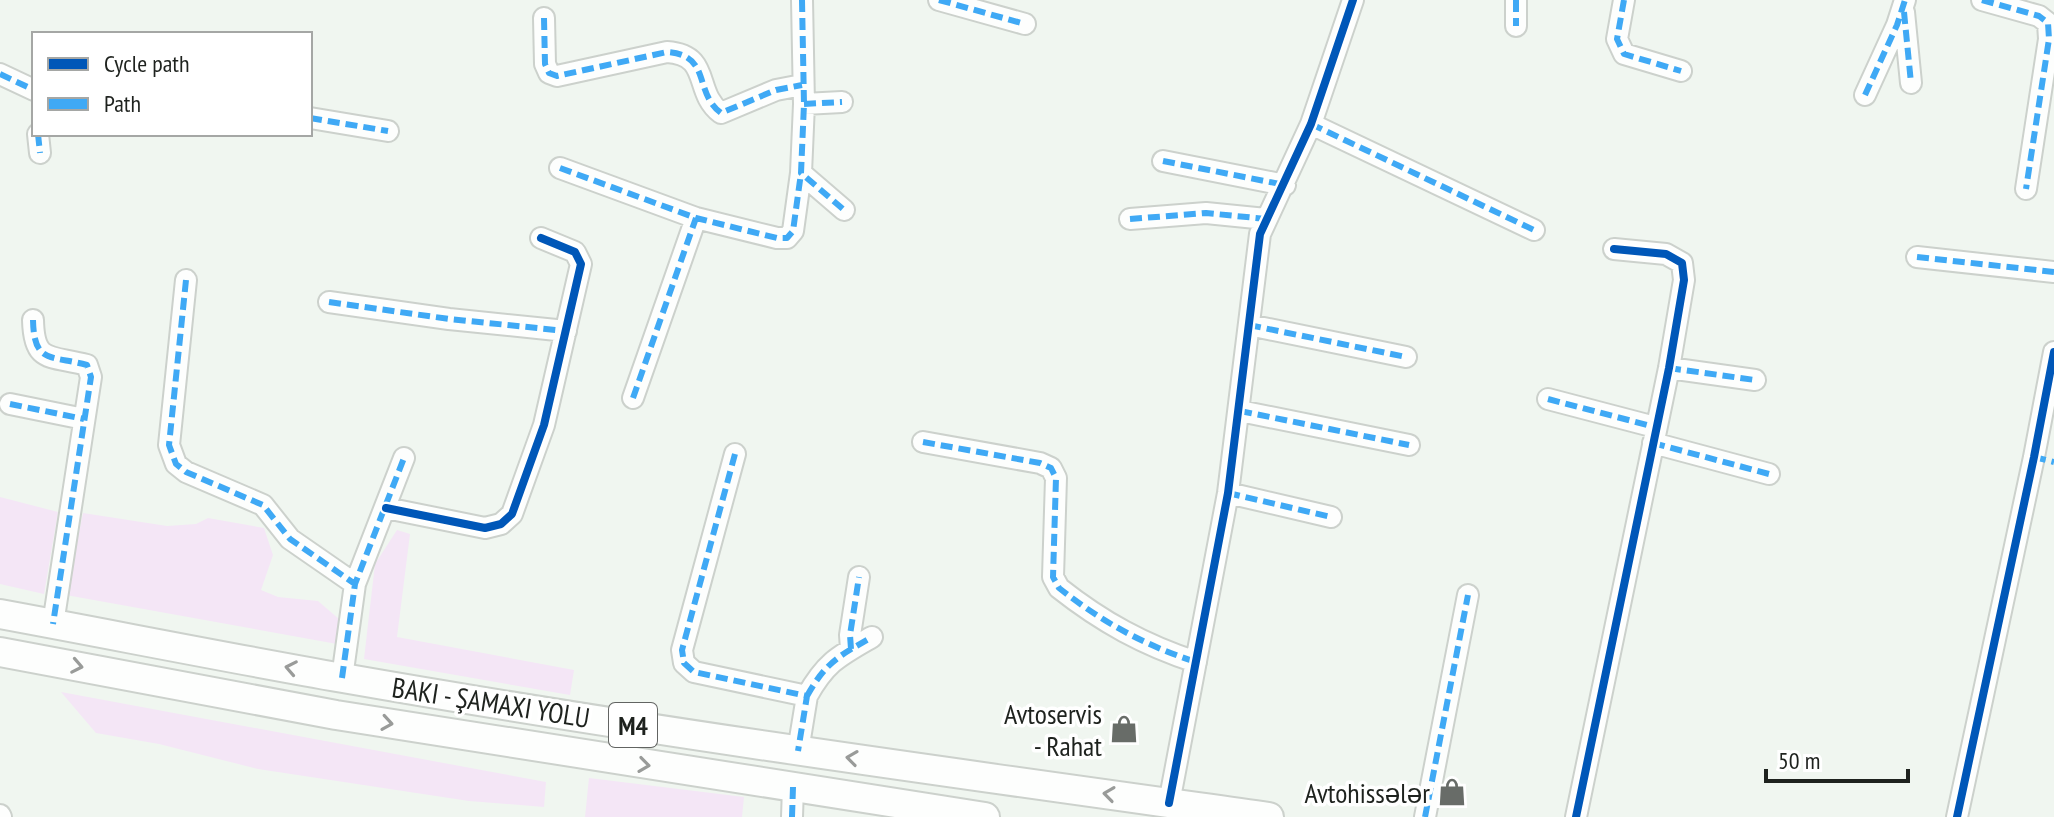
<svg xmlns="http://www.w3.org/2000/svg" width="2054" height="817" viewBox="0 0 2054 817" font-family="'PT Sans Narrow',sans-serif">
<style>
.green{fill:#f4e6f6}
.lines{fill:none;stroke-linecap:round;stroke-linejoin:round}
.minor-casing{stroke:#ccd1cc;stroke-width:24}
.highway-casing{stroke:#ccd1cc;stroke-width:32}
.minor{stroke:#fdfefd;stroke-width:20}
.highway{stroke:#fdfefd;stroke-width:28}
.quiet{stroke:#3fa9f5;stroke-width:6;stroke-dasharray:12 6;stroke-linecap:butt}
.cycleway-casing{stroke:#fff;stroke-width:13}
.cycleway{stroke:#0057b8;stroke-width:8}
.oneway{stroke:#999b99}
.labels{text-anchor:middle;dominant-baseline:central;stroke-width:7;stroke-linejoin:round;paint-order:stroke}
.shield{fill:#fff;stroke:#626462;stroke-width:2}
.shield-label{font-size:26px;font-weight:bold;fill:#1e221e}
.street-label{font-size:28px;fill:#1e221e;stroke:#fff}
.poi-label{font-size:28px;fill:#1e221e;stroke:#fff;text-anchor:end}
</style>
<rect width="100%" height="100%" fill="#f0f6f0"/>
<path class="green" d="M0,497L58,512L44,594L0,584Z
M83,513L167,526L196,524L208,518L264,528L273,555L261,590L278,597L318,601L339,619L337,644L66,595Z
M397,530L410,534L397,637L574,670L570,695L364,659L375,564Z
M61,692L546,782L544,807L469,801L258,769L159,744L96,733Z
M589,778L744,797L742,817H585Z"/>
<g class="lines">
<defs>
<path id="minor" d="M802,0L804,104L801,173L844,210
M939,0L1025,24
M1516,0V26
M1624,0L1617,39L1624,54L1681,71
M1982,0L2039,16L2048,23L2049,39L2026,189
M1904,12L1911,83
M544,18L545,64L549,73L557,76L667,52C712,55 693,92 721,113L776,90L802,85
M0,74L34,90
M1865,95L1897,25L1905,0
M804,104L842,102
M310,118L388,131
M1311,124L1534,230
M38,134L40,153
M1163,161L1285,185
M560,168L696,218L777,238H787L793,231L801,173
M1130,219L1206,213L1266,219
M1917,257L2054,272
M186,280L169,445L176,464L186,472L263,505L290,539L355,584
M329,302L449,319L566,331
M33,320C34,364 50,355 87,365L91,377L53,624
M1249,325L1406,357
M1669,368L1755,380
M633,398L696,218
M1548,399L1655,427
M10,404L84,419
M1240,411L1409,445
M923,442L1040,463L1051,468L1056,478L1053,577L1059,588C1102,622 1144,645 1196,662
M1653,443L1769,474
M735,454L682,650L684,663L694,672L807,696L798,751
M1228,493L1331,517
M386,508L485,528L501,524L512,514L544,425L581,264L575,252L541,238
M851,649L850,635L859,577
M342,678L355,584L404,458
M807,696C826,662 839,656 872,637
M1169,803L1228,493L1260,234L1311,124L1353,0
M0,815L1,817
M792,817L793,787
M1425,817L1468,595
M1576,817L1669,368L1684,280L1682,263L1666,254L1614,249
M1957,817L2034,457L2054,352"/>
<path id="highway" d="M0,614C114,635 228,658 343,678C651,732 960,774 1269,817
M0,652L336,715L985,817"/>
</defs>
<use href="#minor" class="minor-casing"/>
<use href="#highway" class="highway-casing"/>
<use href="#minor" class="minor"/>
<use href="#highway" class="highway"/>
<path class="quiet" d="M802,0L804,104L801,173L844,210
M939,0L1025,24
M1516,0V26
M1624,0L1617,39L1624,54L1681,71
M1982,0L2039,16L2048,23L2049,39L2026,189
M1904,12L1911,83
M544,18L545,64L549,73L557,76L667,52C712,55 693,92 721,113L776,90L802,85
M0,74L34,90
M1865,95L1897,25L1905,0
M804,104L842,102
M310,118L388,131
M1311,124L1534,230
M38,134L40,153
M1163,161L1285,185
M560,168L696,218L777,238H787L793,231L801,173
M1130,219L1206,213L1266,219
M1917,257L2054,272
M186,280L169,445L176,464L186,472L263,505L290,539L355,584
M329,302L449,319L566,331
M33,320C34,364 50,355 87,365L91,377L53,624
M1249,325L1406,357
M1669,368L1755,380
M633,398L696,218
M1548,399L1655,427
M10,404L84,419
M1240,411L1409,445
M923,442L1040,463L1051,468L1056,478L1053,577L1059,588C1102,622 1144,645 1196,662
M1653,443L1769,474
M735,454L682,650L684,663L694,672L807,696L798,751
M2034,457L2054,462
M1228,493L1331,517
M851,649L850,635L859,577
M342,678L355,584L404,458
M807,696C826,662 839,656 872,637
M792,817L793,787
M1425,817L1468,595"/>
<defs>
<path id="cycleway" d="M386,508L485,528L501,524L512,514L544,425L581,264L575,252L541,238
M1169,803L1228,493L1260,234L1311,124L1353,0
M1576,817L1669,368L1684,280L1682,263L1666,254L1614,249
M1957,817L2034,457L2054,352"/>
</defs>
<use href="#cycleway" class="cycleway-casing"/>
<use href="#cycleway" class="cycleway"/>
</g>
<defs><path id="oneway-chevron" d="M-2-3.5L2.5 0L-2 3.5" fill="none" stroke-width="1.6" stroke-linecap="round" stroke-linejoin="round" transform="scale(2)"/></defs>
<g class="oneway">
<use href="#oneway-chevron" transform="translate(77 666) rotate(11)"/>
<use href="#oneway-chevron" transform="translate(291 668) rotate(-169)"/>
<use href="#oneway-chevron" transform="translate(387 723) rotate(9)"/>
<use href="#oneway-chevron" transform="translate(852 758) rotate(-172)"/>
<use href="#oneway-chevron" transform="translate(644 765) rotate(8)"/>
<use href="#oneway-chevron" transform="translate(1109 794) rotate(-172)"/>
</g>
<defs>
<symbol id="shop-bare" viewBox="-9 -9 18 18"><path d="M-5-2.5h2.3a2.7 3.5 0 0 1 5.4 0H5L5.5 6h-11ZM-1.5-2.5h3a1.5 2.3 0 0 0-3 0Z" fill="#686c68" stroke="#fff" stroke-width="2.5" paint-order="stroke"/></symbol>
</defs>
<g fill-rule="evenodd">
<use href="#shop-bare" x="1104" y="709" width="40" height="40"/>
<use href="#shop-bare" x="1432" y="772" width="40" height="40"/>
</g>
<g class="labels">
<rect class="shield" x="609" y="703" width="48" height="44" rx="6"/>
<g class="shield-label">
<text x="633" y="725">M4</text>
</g>
<g class="street-label">
<text transform="translate(491 702) rotate(9)">BAKI - ŞAMAXI YOLU</text>
</g>
<g class="poi-label">
<text x="1102" y="713">Avtoservis<tspan x="1102" dy="32">- Rahat</tspan></text>
<text x="1430" y="792">Avtohissələr</text>
</g>
</g>
<rect x="32" y="32" width="280" height="104" fill="#ffffff" stroke="#a5a7a5" stroke-width="2"/>
<rect x="48" y="58" width="40" height="12" fill="#0057b8" stroke="#a5a7a5" stroke-width="2"/>
<text x="104" y="72" font-size="24" fill="#1e221e">Cycle path</text>
<rect x="48" y="98" width="40" height="12" fill="#3fa9f5" stroke="#a5a7a5" stroke-width="2"/>
<text x="104" y="112" font-size="24" fill="#1e221e">Path</text>
<path d="M1766 769v12h142v-12" fill="none" stroke="#1e221e" stroke-width="4"/>
<text x="1778" y="769" font-size="24" fill="#1e221e" stroke="#ffffff" stroke-width="6" paint-order="stroke">50 m</text>
</svg>
